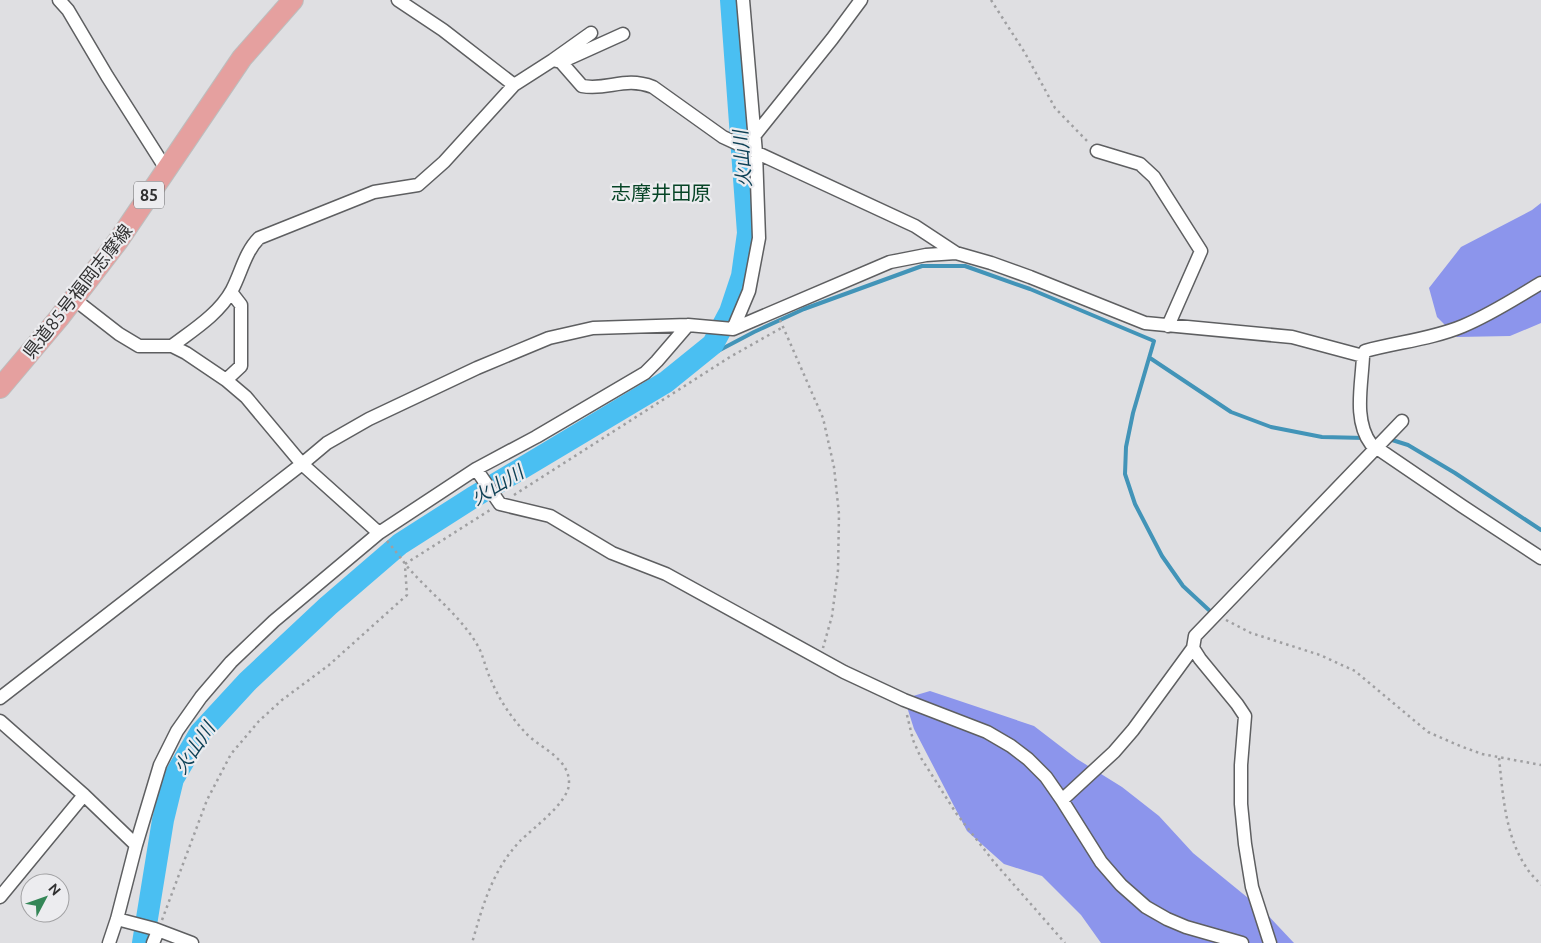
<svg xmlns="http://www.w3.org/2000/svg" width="1541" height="943" viewBox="0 0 1541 943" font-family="Ubuntu,'Noto Sans JP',sans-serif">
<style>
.forest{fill:#8c95ec}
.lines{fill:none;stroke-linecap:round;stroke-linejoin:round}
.stream{stroke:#4294b8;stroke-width:4}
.river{stroke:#4abff2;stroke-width:22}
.minor-casing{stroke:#5e5f61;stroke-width:15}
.primary-casing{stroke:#bdbdbd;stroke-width:22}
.path{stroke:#9f9fa1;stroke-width:2.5;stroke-dasharray:2.5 4;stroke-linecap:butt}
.minor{stroke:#fff;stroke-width:12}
.primary{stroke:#e5a09f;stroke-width:20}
.labels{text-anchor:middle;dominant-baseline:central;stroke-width:4.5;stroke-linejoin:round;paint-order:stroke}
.shield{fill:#ececef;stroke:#69696b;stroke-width:1}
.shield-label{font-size:16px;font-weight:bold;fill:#313132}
.street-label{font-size:18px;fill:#313132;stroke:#ececef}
.water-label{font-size:19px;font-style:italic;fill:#0c3f54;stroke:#ececef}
.quarter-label{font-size:20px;fill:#064426;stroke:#ececef}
</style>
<rect width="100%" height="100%" fill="#dfdfe2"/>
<path class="forest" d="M1541,203V323L1510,336L1457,337L1437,317L1429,288L1461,247L1532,210Z
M930,691L1034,726L1077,759L1122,787L1159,816L1193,853L1264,911L1294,943H1101L1081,915L1042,876L1004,864L967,831L914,729L907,707L913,696Z"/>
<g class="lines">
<path class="stream" d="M1150,358L1231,412L1271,427L1322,437L1365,438
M694,360L716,352L754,332L804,309L922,266H965L1030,289L1154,341L1133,413L1126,447L1125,474L1135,504L1162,556L1183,586L1211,612
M1389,439L1408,445L1455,473L1541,530"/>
<path class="river" d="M143,943L163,820L173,779L200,733L248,681L328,606L400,544L472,498L666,382L713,344L730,312L742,276L748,233L731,0"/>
<defs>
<path id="minor" d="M59,0L68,10L107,76L166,169
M398,0L443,30L514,85
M553,60L591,33
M561,62L623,34
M755,135L832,39L861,0
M1097,151L1140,164L1154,177L1201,251L1168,326
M1541,283C1516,298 1490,315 1463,326C1432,339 1398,342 1365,351L1363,356C1362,384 1353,420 1371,444L1462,506L1541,558
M74,299L119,334L139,346H172L186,353L226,380L246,397L302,464L379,533
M733,329L749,291L759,238L756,153L743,0
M172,346C193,330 219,314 232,290C241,273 245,252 259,238L374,192L418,185L444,162L514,85L553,60L561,62L582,86C608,91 624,76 653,87L723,137L915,226L956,253L991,263L1030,277L1145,323L1292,337L1363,356
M226,380L241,366V305L231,292
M476,469L500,504L550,516L612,553L666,574L844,672L904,700L987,732L1011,746L1028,759L1046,777L1062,800L1101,862L1121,885L1146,907L1167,919L1186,927L1242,943
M1193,648L1200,659L1237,704L1245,716L1241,765V804L1245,844L1252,887L1270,943
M0,698L302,464L327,443L369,419L477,368L549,338L593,328L688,325L733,329L890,262L926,255L956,253
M0,721L84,795L136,845
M1062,800L1114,752L1133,730L1193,648L1195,636L1402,421
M0,897L84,795
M117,919L155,929L192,943
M109,943L117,919L136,845L160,765L177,731L201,697L231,662L274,621L379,533L476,469L536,437L645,373L657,361L688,325
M153,943L158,931"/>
<path id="primary" d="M0,388L59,318L118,241L242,58L293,0"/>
</defs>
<use href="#minor" class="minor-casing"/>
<use href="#primary" class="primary-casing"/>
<path class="path" d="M991,0L1025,53L1055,108L1088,142
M780,320L823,418L834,467L839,514L838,570L832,616L823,648
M514,495L730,357L783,327
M387,541C394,549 400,557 406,565C429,593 461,615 479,648C484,658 486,670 491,680C499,699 510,716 524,731C538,748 570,757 569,784C568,803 533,828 520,841C492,871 483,905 472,943
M405,564L490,510
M1226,620L1251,633L1320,655L1355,671L1428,732L1460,746L1482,754L1541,765
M907,715L913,740L921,758L956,813L994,862L1065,943
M1499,758C1503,795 1505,835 1526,867C1530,874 1536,879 1541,885
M162,920L207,800L231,754L259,721L282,700L329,665L407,595L405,566"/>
<use href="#minor" class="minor"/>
<use href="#primary" class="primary"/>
</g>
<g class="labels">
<rect class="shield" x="134" y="181.5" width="30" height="27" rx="4"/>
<g class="shield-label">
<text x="149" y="195">85</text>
</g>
<g class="street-label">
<text transform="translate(77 291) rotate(-52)">県道85号福岡志摩線</text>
</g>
<g class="water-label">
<text transform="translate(742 159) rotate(-94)">火山川</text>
<text transform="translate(497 485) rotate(-31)">火山川</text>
<text transform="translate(194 748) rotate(-56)">火山川</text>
</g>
<g class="quarter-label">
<text x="661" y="192">志摩井田原</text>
</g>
</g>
<g transform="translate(45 898) rotate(49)"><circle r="24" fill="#ececef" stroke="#a1a1a3"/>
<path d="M0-4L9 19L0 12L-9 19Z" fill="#348657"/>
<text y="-8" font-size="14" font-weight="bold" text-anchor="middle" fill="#313132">N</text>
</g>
</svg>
